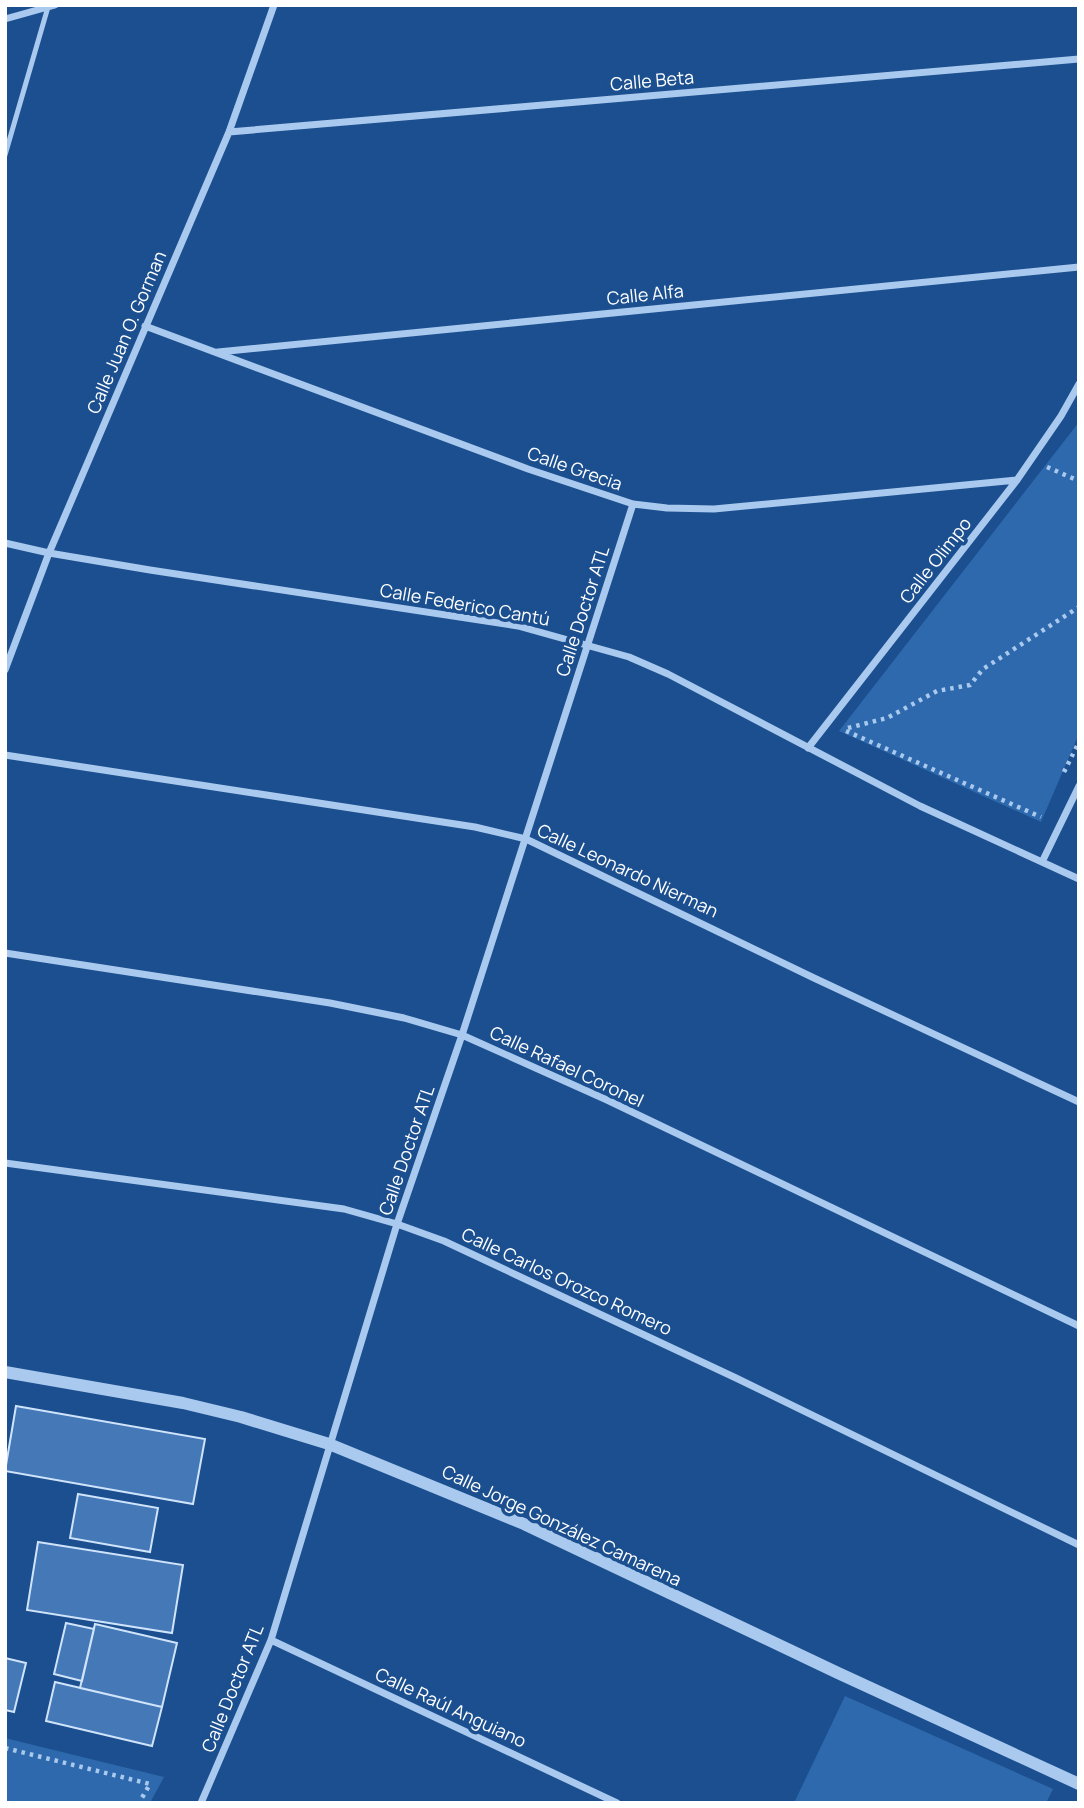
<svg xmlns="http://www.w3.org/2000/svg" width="1084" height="1808" viewBox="0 0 1084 1808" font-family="Manrope,sans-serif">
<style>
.green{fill:#2e69ad}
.building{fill:#4478b7;stroke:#cfe3fa;stroke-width:2}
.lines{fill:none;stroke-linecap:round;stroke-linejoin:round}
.path{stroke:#a9c9ee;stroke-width:4.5;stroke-dasharray:3.5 5;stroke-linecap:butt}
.service{stroke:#a9c9ee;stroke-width:5}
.minor{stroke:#a9c9ee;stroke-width:7}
.tertiary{stroke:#a9c9ee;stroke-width:12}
.labels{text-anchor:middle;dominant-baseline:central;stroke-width:7;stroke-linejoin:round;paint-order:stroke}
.street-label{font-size:18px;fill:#fff;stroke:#1b4f8f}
</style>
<rect width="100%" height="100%" fill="#1b4f8f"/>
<path class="green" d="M1079,422V734L1041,822L839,731Z
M845,1696L1053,1789L1046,1803H794Z
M5,1738L164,1777L150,1803H5Z"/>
<path class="building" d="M16,1406L205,1439L193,1504L5,1471Z
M78,1494L158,1508L150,1552L70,1538Z
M38,1542L183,1565L172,1633L27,1610Z
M66,1623L94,1629L82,1681L54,1674Z
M95,1624L177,1643L162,1707L80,1688Z
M5,1658L26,1663L14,1712L5,1710Z
M55,1682L162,1707L152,1746L46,1721Z"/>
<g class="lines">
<path class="path" d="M1047,467L1079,481
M848,728L887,718L937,691L970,685L983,669L1079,607
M846,731L1041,817
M1064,772L1079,742
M5,1748L150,1784L139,1803"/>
<path class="service" d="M5,155L48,7"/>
<path class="minor" d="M5,19L55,5
M229,132L1079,59
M145,326L528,469L633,504L667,508L714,509L1017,480
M218,352L1079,267
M5,543L49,553L150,570L518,626L629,657L668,674L920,806L1079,879
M5,670L49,553L229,132L274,5
M808,748L1017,480L1061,416L1079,384
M5,755L475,827L526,839L814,978L1079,1102
M1042,862L1079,786
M5,953L330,1003L404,1018L462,1035L607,1100L1079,1326
M5,1163L344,1209L397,1224L444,1241L736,1378L1079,1545
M271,1640L617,1803
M201,1803L271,1640L397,1224L462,1035L633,504"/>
<path class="tertiary" d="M5,1372L183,1403L241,1417L329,1444L524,1524L838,1673L1079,1784"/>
</g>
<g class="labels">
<g class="street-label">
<text transform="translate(652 80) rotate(-5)">Calle Beta</text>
<text transform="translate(645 294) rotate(-6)">Calle Alfa</text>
<text transform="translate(126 332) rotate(-67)">Calle Juan O. Gorman</text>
<text transform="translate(575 468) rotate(19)">Calle Grecia</text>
<text transform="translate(935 560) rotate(-52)">Calle Olimpo</text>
<text transform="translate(465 604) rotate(10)">Calle Federico Cantú</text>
<text transform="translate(582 611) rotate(-72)">Calle Doctor ATL</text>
<text transform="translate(628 870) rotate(25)">Calle Leonardo Nierman</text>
<text transform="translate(567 1066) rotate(25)">Calle Rafael Coronel</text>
<text transform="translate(406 1150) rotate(-71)">Calle Doctor ATL</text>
<text transform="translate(567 1281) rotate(25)">Calle Carlos Orozco Romero</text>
<text transform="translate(562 1525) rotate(25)">Calle Jorge González Camarena</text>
<text transform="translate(232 1688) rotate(-68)">Calle Doctor ATL</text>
<text transform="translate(451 1707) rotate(25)">Calle Raúl Anguiano</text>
</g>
</g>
<rect width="1084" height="1808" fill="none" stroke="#ffffff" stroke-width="14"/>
</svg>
